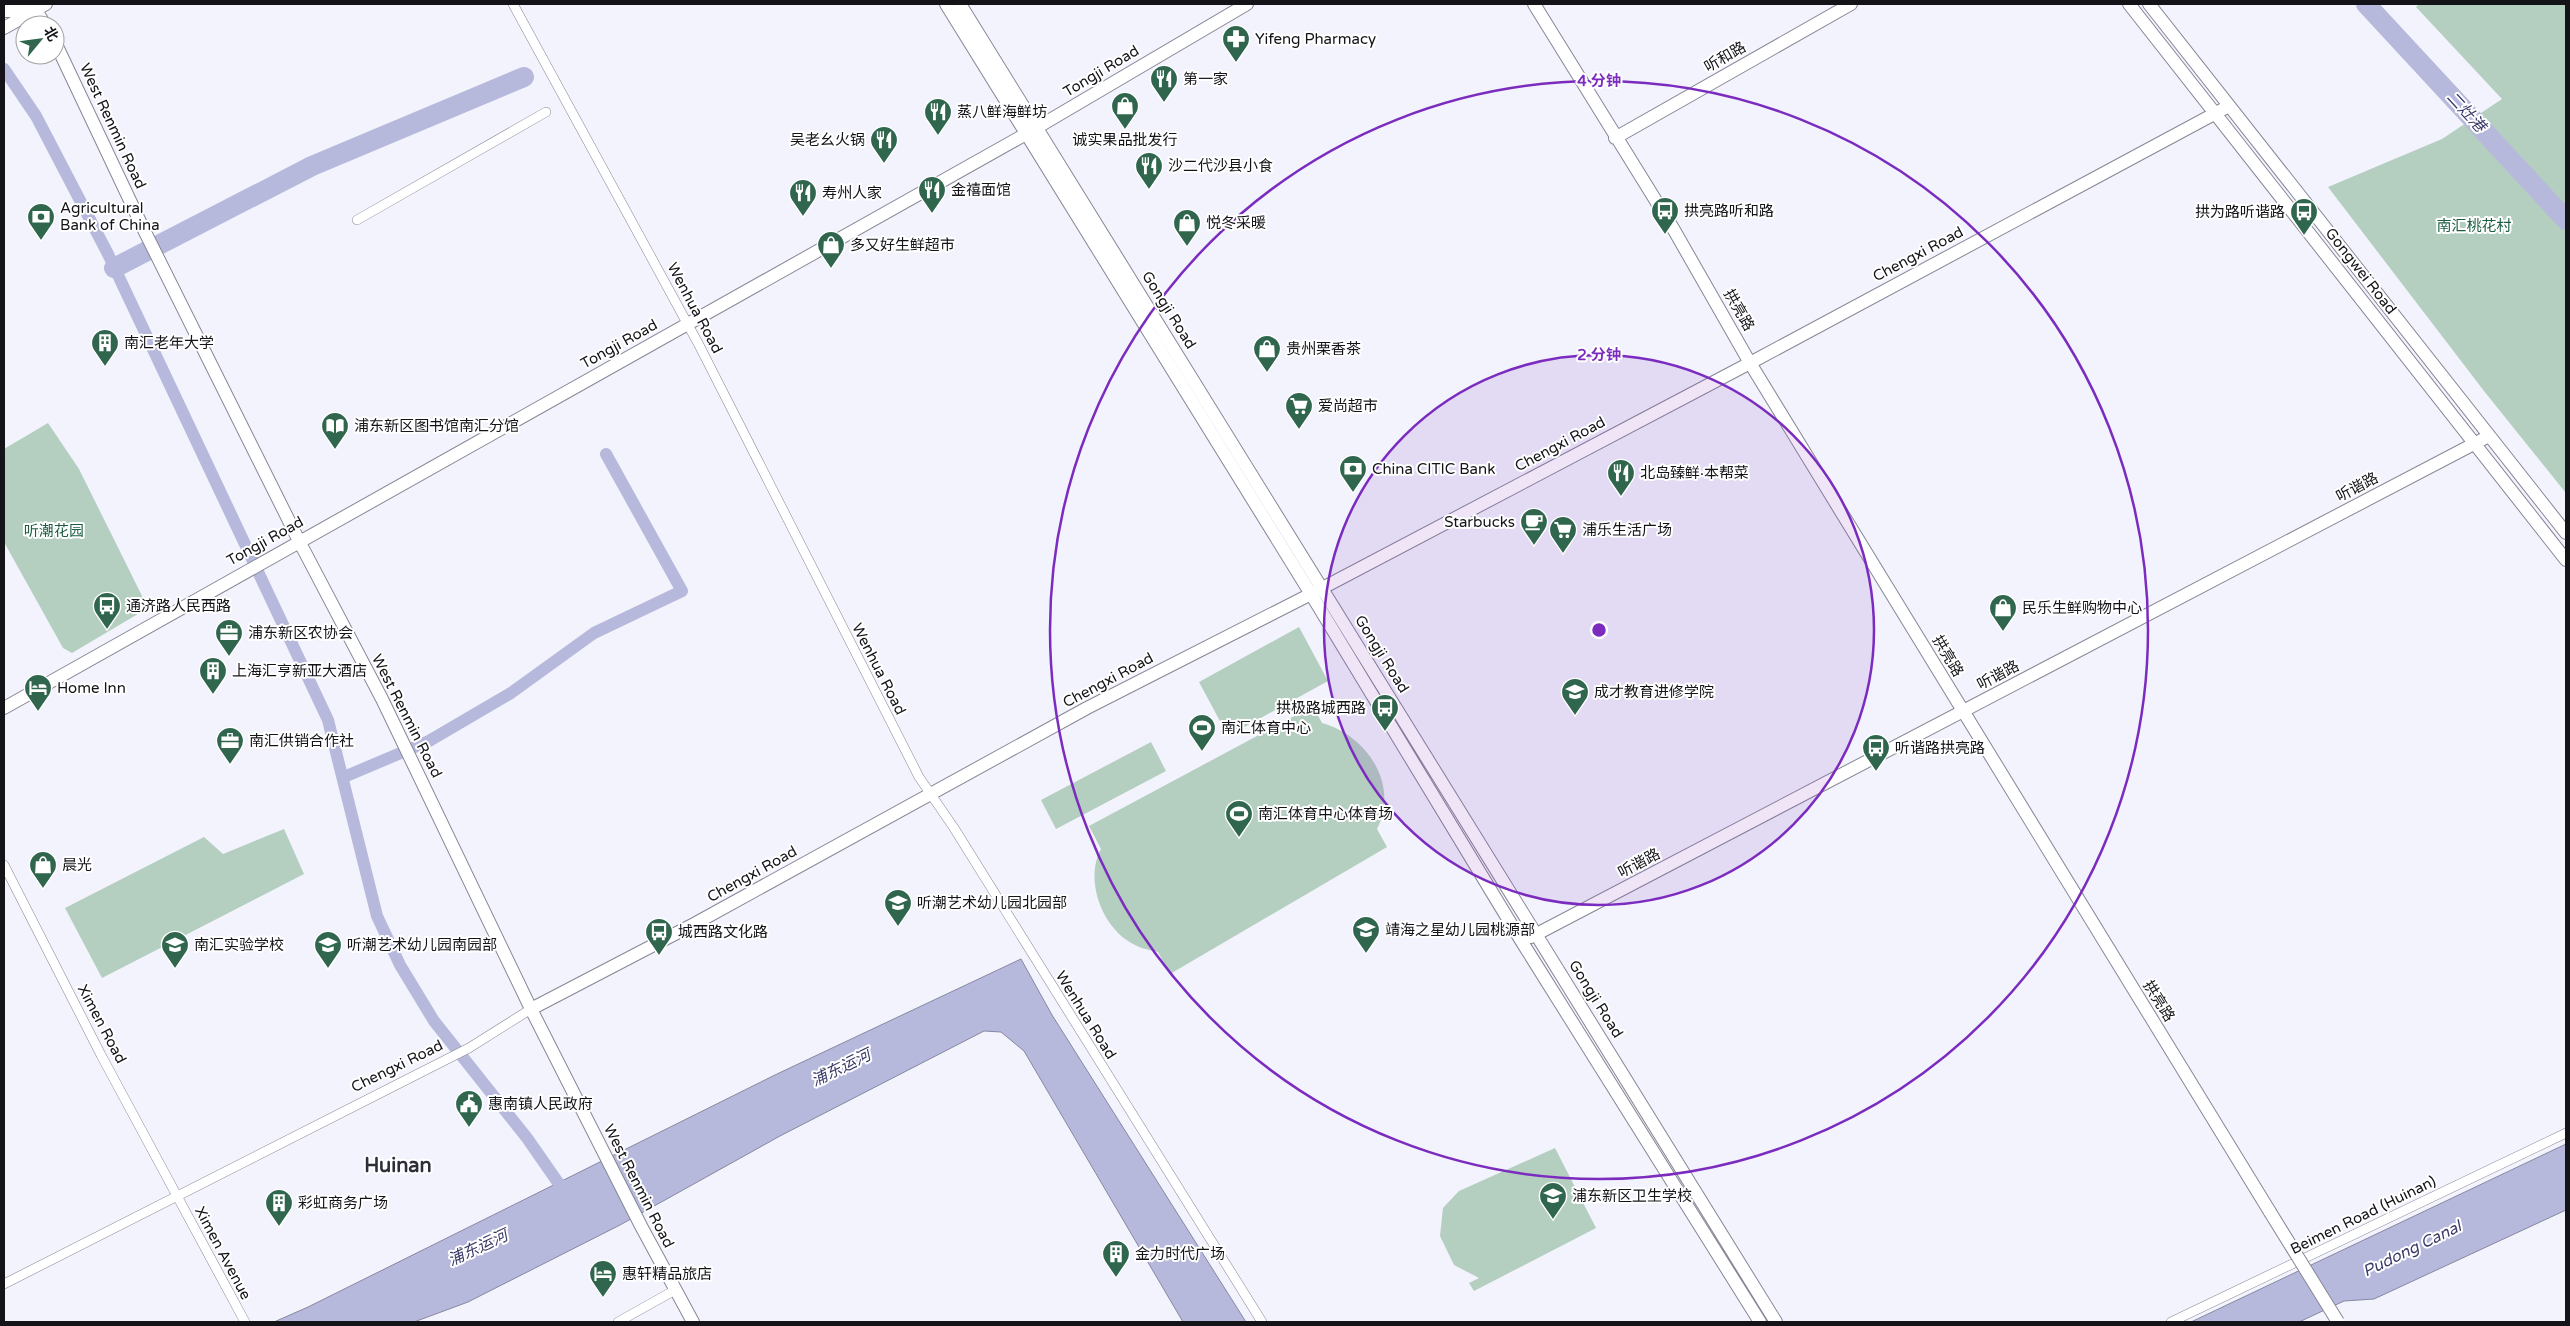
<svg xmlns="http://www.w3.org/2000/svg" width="2570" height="1326" font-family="'Varela Round','Noto Sans SC',sans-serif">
<rect width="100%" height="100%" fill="#f2f3fc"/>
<path fill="#b4cec0" d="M 2419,4 L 2566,4 L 2566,493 L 2484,391 L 2328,187 L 2442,139 L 2502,99 L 2416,7 Z
M 48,423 L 79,469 L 148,608 L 72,653 L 63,648 L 4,542 L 4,449 Z
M 1299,627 L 1328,681 L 1228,736 L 1199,682 Z
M 1313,706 L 1322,723 C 1366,735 1400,784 1377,829 L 1387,847 L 1170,974 L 1158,952 C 1151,950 1142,949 1135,945 C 1102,929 1084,880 1101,849 L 1089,826 Z
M 1151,742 L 1166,771 L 1056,829 L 1041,800 Z
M 284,829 L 304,874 L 102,978 L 65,908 L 204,837 L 223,854 Z
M 1555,1148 L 1596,1228 L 1474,1291 L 1469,1283 L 1479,1278 L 1454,1265 L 1440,1236 L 1443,1208 L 1459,1191 Z"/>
<path fill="#b7b9dc" stroke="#8687a1" d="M 1021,959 L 1052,1015 L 1246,1322 L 1183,1322 L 1024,1051 L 1001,1032 L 984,1031 L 780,1136 L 620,1225 L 468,1302 L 414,1322 L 274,1322 L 308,1307 L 777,1074 Z
M 2566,1144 L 2566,1210 L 2374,1299 L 2344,1301 L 2299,1322 L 2191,1322 Z"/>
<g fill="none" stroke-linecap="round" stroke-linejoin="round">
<path stroke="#b7b9dc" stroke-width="12" d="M 4,69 L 36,116 L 108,254 L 328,720 L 377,916 L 400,965 L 434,1021 L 527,1138 L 566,1194
M 344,777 L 429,741 L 511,693 L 594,633 L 682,591 L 606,454"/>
<path stroke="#b7b9dc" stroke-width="20" d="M 2366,4 L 2566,220
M 114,268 L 312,166 L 524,77"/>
<defs>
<path id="street" d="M 513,4 L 699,345 L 919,777 L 954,828 L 1262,1322
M 357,220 L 546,112
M 4,865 L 101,1055 L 245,1322
M 4,1284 L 469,1048 L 531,1009
M 618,1322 L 675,1290
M 2171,1322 L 2566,1133"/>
<path id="secondary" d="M 35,4 L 36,10 L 45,25
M 946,4 L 1311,594 L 1522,942 L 1760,1322
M 960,4 L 1776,1322
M 1534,4 L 1674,230 L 1750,363 L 2270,1212
M 2129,4 L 2566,560
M 2149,4 L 2566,533
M 6,11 L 33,10
M 4,28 L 46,4
M 55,42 L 143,228 L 299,541 L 382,699 L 531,1009 L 641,1226 L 693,1322
M 1615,138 L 1851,4
M 4,708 L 1026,134 L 1247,4
M 1531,937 L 2489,436
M 531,1009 L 696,923 L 1087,708 L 1311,594 L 1750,363 L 2229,106"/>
</defs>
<use href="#street" stroke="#868795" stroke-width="10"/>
<use href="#secondary" stroke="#868795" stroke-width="14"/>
<use href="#street" stroke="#fff" stroke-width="9"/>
<use href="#secondary" stroke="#fff" stroke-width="12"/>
<defs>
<path id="secondary-bridge" d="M 2270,1212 L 2338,1322"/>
</defs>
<use href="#secondary-bridge" stroke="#868795" stroke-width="14" stroke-linecap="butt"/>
<use href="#secondary-bridge" stroke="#fff" stroke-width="12"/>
</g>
<circle cx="1599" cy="630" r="275" fill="#7b2cbf" fill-opacity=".12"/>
<g fill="none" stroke="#7b2cbf" stroke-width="2.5">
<circle cx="1599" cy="630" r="275"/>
<circle cx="1599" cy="630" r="549"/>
</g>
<defs>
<symbol id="pharmacy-pin" viewBox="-11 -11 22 30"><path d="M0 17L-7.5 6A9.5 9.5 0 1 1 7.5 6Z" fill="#2f664d" stroke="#fff"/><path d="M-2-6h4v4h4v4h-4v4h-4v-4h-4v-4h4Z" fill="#fff"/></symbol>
<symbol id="restaurant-pin" viewBox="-11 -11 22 30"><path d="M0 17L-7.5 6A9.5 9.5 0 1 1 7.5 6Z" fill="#2f664d" stroke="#fff"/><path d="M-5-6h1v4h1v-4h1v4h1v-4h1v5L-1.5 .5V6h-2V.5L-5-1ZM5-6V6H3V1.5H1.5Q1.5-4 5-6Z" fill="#fff"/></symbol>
<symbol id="shop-pin" viewBox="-11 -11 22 30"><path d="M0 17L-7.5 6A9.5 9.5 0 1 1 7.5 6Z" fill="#2f664d" stroke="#fff"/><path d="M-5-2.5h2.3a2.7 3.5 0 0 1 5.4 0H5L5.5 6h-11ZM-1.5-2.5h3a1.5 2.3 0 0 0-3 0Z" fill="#fff"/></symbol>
<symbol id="bus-pin" viewBox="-11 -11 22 30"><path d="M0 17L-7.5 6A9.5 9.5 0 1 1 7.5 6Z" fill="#2f664d" stroke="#fff"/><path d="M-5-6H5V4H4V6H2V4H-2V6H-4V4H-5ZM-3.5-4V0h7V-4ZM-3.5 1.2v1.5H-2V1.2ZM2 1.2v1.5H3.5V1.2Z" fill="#fff"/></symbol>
<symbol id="bank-pin" viewBox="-11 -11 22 30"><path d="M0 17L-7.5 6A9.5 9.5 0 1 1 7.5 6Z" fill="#2f664d" stroke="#fff"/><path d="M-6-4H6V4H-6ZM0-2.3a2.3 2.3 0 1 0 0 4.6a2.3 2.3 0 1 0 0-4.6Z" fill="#fff"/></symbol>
<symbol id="building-pin" viewBox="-11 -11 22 30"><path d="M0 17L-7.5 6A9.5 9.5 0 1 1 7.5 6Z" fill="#2f664d" stroke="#fff"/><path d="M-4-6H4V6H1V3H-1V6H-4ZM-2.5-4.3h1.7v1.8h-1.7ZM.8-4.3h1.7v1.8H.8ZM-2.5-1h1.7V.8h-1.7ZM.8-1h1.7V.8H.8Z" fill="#fff"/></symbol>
<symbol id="supermarket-pin" viewBox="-11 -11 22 30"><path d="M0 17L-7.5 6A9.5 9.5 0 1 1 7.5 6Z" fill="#2f664d" stroke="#fff"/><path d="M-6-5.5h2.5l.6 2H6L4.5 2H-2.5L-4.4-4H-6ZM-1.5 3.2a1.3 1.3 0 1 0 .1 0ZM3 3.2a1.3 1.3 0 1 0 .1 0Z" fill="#fff"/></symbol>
<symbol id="library-pin" viewBox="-11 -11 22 30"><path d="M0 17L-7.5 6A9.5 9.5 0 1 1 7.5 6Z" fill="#2f664d" stroke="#fff"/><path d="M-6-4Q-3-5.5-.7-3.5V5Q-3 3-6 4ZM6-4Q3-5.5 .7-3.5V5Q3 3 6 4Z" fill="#fff"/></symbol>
<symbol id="cafe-pin" viewBox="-11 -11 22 30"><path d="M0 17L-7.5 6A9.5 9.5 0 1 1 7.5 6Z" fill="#2f664d" stroke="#fff"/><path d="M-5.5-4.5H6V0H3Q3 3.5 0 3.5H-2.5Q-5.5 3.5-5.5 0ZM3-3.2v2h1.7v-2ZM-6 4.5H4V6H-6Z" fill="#fff"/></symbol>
<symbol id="office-pin" viewBox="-11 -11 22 30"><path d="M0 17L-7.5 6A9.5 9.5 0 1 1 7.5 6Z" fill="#2f664d" stroke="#fff"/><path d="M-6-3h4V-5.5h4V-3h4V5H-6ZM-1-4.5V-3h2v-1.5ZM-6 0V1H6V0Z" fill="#fff"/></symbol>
<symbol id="hotel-pin" viewBox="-11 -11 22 30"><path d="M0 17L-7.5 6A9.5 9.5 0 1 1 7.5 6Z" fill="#2f664d" stroke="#fff"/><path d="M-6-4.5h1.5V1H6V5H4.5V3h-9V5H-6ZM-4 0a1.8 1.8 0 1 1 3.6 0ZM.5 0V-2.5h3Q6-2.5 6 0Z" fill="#fff"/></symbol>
<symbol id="school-pin" viewBox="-11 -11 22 30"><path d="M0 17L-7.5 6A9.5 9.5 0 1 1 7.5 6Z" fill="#2f664d" stroke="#fff"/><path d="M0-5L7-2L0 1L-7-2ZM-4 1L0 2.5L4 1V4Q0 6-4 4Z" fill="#fff"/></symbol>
<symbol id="stadium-pin" viewBox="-11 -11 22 30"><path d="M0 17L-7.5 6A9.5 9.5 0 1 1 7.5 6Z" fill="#2f664d" stroke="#fff"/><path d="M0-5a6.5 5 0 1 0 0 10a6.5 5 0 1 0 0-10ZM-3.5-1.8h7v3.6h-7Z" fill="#fff"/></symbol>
<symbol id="civic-pin" viewBox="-11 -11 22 30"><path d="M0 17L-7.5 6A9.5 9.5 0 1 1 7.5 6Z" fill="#2f664d" stroke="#fff"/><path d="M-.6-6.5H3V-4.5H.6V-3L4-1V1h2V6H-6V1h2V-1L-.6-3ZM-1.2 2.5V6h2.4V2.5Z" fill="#fff"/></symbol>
<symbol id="university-pin" viewBox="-11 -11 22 30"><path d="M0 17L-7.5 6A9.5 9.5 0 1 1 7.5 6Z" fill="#2f664d" stroke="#fff"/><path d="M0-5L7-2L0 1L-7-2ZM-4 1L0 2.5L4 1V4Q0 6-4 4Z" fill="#fff"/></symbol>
</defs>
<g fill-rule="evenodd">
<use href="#pharmacy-pin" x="1220" y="23" width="32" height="43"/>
<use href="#restaurant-pin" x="1148" y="63" width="32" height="43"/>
<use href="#shop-pin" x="1109" y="90" width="32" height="43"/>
<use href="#restaurant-pin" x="922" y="96" width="32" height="43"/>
<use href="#restaurant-pin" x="868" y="124" width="32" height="43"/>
<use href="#restaurant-pin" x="1133" y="150" width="32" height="43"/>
<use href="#restaurant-pin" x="916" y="174" width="32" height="43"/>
<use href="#restaurant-pin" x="787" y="177" width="32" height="43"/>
<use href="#bus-pin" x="1649" y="195" width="32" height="43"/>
<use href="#bus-pin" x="2288" y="196" width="32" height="43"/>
<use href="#bank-pin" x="25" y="201" width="32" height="43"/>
<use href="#shop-pin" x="1171" y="207" width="32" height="43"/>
<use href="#shop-pin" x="815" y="229" width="32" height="43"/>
<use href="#building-pin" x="89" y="327" width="32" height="43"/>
<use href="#shop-pin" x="1251" y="333" width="32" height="43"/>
<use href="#supermarket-pin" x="1283" y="390" width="32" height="43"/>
<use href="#library-pin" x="319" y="410" width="32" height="43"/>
<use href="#bank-pin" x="1337" y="453" width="32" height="43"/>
<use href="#restaurant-pin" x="1605" y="457" width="32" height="43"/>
<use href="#cafe-pin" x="1518" y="506" width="32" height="43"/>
<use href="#supermarket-pin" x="1547" y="514" width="32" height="43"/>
<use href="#bus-pin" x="91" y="590" width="32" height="43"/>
<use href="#shop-pin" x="1987" y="592" width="32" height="43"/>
<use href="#office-pin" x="213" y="617" width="32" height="43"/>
<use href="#building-pin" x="197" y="655" width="32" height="43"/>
<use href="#hotel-pin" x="22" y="672" width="32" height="43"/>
<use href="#school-pin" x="1559" y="676" width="32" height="43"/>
<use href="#bus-pin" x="1369" y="692" width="32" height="43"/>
<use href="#stadium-pin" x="1186" y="712" width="32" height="43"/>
<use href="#office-pin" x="214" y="725" width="32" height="43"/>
<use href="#bus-pin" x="1860" y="732" width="32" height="43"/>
<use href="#stadium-pin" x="1223" y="798" width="32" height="43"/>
<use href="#shop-pin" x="27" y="849" width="32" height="43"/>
<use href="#school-pin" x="882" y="887" width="32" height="43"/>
<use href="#school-pin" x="1350" y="914" width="32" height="43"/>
<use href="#bus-pin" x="643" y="916" width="32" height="43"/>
<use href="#school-pin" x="159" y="929" width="32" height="43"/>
<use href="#school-pin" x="312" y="929" width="32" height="43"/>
<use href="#civic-pin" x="453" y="1088" width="32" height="43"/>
<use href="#university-pin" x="1537" y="1180" width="32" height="43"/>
<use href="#building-pin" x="263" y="1187" width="32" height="43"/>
<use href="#building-pin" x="1100" y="1238" width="32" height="43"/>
<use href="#hotel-pin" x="587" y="1258" width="32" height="43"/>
</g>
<g text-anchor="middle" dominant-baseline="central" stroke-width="4" stroke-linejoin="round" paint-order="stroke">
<g font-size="15" fill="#131318" stroke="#fff" text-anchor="start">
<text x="1255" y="39">Yifeng Pharmacy</text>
<text x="1183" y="79">第一家</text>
<text x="957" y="112">蒸八鲜海鲜坊</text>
<text x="865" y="140" text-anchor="end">吴老幺火锅</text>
<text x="1125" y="140" text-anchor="middle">诚实果品批发行</text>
<text x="1168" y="166">沙二代沙县小食</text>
<text x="951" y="190">金禧面馆</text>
<text x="822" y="193">寿州人家</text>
<text x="60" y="208">Agricultural<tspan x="60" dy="17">Bank of China</tspan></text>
<text x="1684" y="211">拱亮路听和路</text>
<text x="2285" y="212" text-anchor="end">拱为路听谐路</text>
<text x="1206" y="223">悦冬采暖</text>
<text x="850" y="245">多又好生鲜超市</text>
<text x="124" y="343">南汇老年大学</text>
<text x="1286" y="349">贵州栗香茶</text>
<text x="1318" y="406">爱尚超市</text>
<text x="354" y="426">浦东新区图书馆南汇分馆</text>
<text x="1372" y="469">China CITIC Bank</text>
<text x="1640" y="473">北岛臻鲜·本帮菜</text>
<text x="1515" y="522" text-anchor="end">Starbucks</text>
<text x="1582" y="530">浦乐生活广场</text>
<text x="126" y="606">通济路人民西路</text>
<text x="2022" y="608">民乐生鲜购物中心</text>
<text x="248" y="633">浦东新区农协会</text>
<text x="232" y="671">上海汇亨新亚大酒店</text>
<text x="57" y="688">Home Inn</text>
<text x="1594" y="692">成才教育进修学院</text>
<text x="1366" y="708" text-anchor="end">拱极路城西路</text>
<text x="1221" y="728">南汇体育中心</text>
<text x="249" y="741">南汇供销合作社</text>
<text x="1895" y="748">听谐路拱亮路</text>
<text x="1258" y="814">南汇体育中心体育场</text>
<text x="62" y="865">晨光</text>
<text x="917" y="903">听潮艺术幼儿园北园部</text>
<text x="1385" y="930">靖海之星幼儿园桃源部</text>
<text x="678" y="932">城西路文化路</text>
<text x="194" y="945">南汇实验学校</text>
<text x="347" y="945">听潮艺术幼儿园南园部</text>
<text x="488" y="1104">惠南镇人民政府</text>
<text x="1572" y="1196">浦东新区卫生学校</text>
<text x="298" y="1203">彩虹商务广场</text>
<text x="1135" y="1254">金力时代广场</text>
<text x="622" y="1274">惠轩精品旅店</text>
</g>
<g font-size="15" fill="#131318" stroke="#fff">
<text transform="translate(1725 57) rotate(-30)">听和路</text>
<text transform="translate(1101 71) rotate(-31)">Tongji Road</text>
<text transform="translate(113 126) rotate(65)">West Renmin Road</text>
<text transform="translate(1918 254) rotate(-28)">Chengxi Road</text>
<text transform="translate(2361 271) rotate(52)">Gongwei Road</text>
<text transform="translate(695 308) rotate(62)">Wenhua Road</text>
<text transform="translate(1169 310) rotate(58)">Gongji Road</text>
<text transform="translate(1739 310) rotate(60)">拱亮路</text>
<text transform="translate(619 344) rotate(-29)">Tongji Road</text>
<text transform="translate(1560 444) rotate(-28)">Chengxi Road</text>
<text transform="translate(2357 487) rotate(-28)">听谐路</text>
<text transform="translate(265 541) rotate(-29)">Tongji Road</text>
<text transform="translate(1382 654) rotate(58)">Gongji Road</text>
<text transform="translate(1948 656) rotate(59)">拱亮路</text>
<text transform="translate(879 669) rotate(63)">Wenhua Road</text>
<text transform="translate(1998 675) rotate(-28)">听谐路</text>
<text transform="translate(1108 680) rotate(-28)">Chengxi Road</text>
<text transform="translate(407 716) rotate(63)">West Renmin Road</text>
<text transform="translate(1639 863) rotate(-28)">听谐路</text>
<text transform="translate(752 874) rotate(-29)">Chengxi Road</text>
<text transform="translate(1596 999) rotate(58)">Gongji Road</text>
<text transform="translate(2159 1001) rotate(58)">拱亮路</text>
<text transform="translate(1086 1015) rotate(58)">Wenhua Road</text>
<text transform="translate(102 1024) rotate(62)">Ximen Road</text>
<text transform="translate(397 1066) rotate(-26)">Chengxi Road</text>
<text transform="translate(639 1186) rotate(63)">West Renmin Road</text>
<text transform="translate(2363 1215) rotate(-26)">Beimen Road (Huinan)</text>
<text transform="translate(223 1253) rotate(62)">Ximen Avenue</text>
</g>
<g font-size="15" fill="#1d5e43" stroke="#fff">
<text x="2474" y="226">南汇桃花村</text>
<text x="54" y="531">听潮花园</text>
</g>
<g font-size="16" font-style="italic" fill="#3a3a69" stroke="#fff">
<text transform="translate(2466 112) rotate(47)">二灶港</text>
<text transform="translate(841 1068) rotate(-26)">浦东运河</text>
<text transform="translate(478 1248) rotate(-25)">浦东运河</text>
<text transform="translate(2412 1249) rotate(-26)">Pudong Canal</text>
</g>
<g font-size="20" font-weight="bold" fill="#2d2e3a" stroke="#fff">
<text x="398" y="1166">Huinan</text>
</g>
</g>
<circle cx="1599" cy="630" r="8" fill="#7b2cbf" stroke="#fff" stroke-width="2.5"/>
<g font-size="15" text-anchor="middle" font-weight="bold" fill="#7b2cbf" stroke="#fff" stroke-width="4" stroke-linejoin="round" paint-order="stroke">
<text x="1599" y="86">4 分钟</text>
<text x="1599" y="360">2 分钟</text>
</g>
<rect width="2570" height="1326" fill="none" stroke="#131318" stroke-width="10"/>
<g transform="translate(40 40) rotate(61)"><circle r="24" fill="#ffffff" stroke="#a1a1a3"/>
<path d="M0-4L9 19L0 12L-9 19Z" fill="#2f664d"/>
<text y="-8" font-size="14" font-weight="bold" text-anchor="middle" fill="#131318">北</text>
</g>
</svg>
